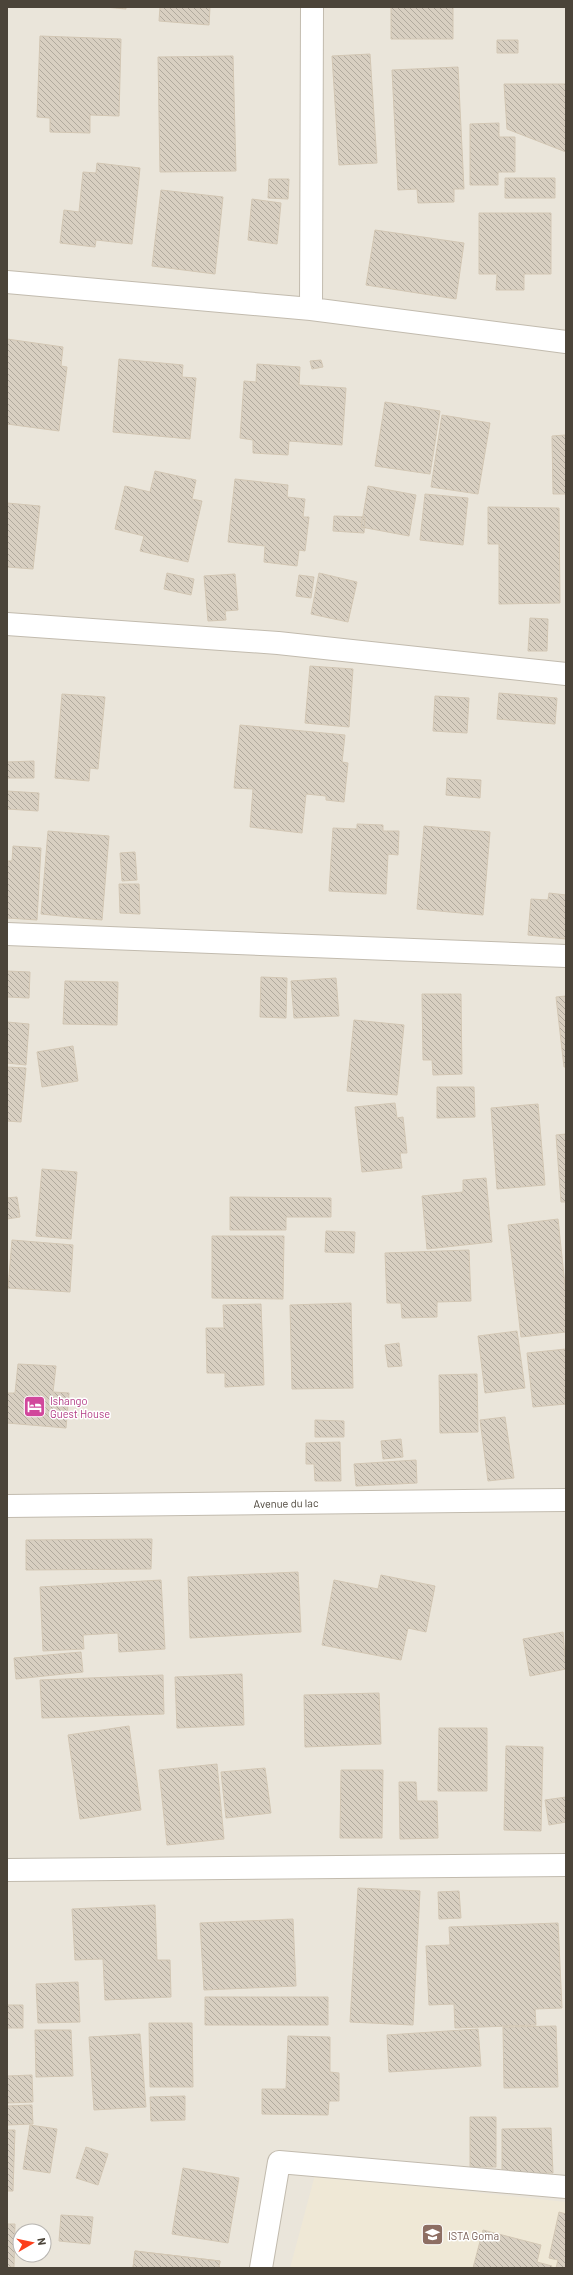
<svg xmlns="http://www.w3.org/2000/svg" width="573" height="2275" font-family="Barlow,sans-serif">
<defs>
<pattern id="building-back-hatch" width="6" height="6" patternUnits="userSpaceOnUse"><rect width="6" height="6" fill="#d8cfc1"/><path d="M-1 5l2 2M0 0l6 6M5-1l2 2" fill="none" stroke="#b1aa9e"/></pattern>
</defs>
<rect width="100%" height="100%" fill="#f6f3ec"/>
<path fill="#eae5da" fill-rule="evenodd" d="M 7,7 L 566,7 L 566,2268 L 7,2268 ZM 20,2231 L 44,2231 L 44,2255 L 20,2255 Z"/>
<path fill="#efe8d6" d="M 315,2175 L 566,2202 L 566,2268 L 290,2268 Z"/>
<path fill="url(#building-back-hatch)" stroke="#d3c7b4" d="M 105,7 L 126,7 L 126,9 Z
M 160,7 L 210,7 L 209,25 L 159,21 Z
M 391,7 L 453,7 L 453,39 L 391,39 Z
M 40,36 L 121,39 L 119,116 L 90,115 L 90,133 L 50,132 L 50,118 L 37,117 Z
M 497,40 L 518,40 L 518,53 L 497,53 Z
M 370,54 L 377,163 L 339,165 L 332,56 Z
M 233,56 L 236,171 L 160,172 L 158,57 Z
M 458,67 L 464,189 L 454,189 L 454,202 L 418,203 L 417,189 L 398,190 L 392,70 Z
M 504,84 L 566,84 L 566,152 L 507,129 Z
M 499,123 L 499,137 L 515,137 L 515,172 L 498,172 L 498,185 L 470,185 L 470,124 Z
M 97,163 L 140,168 L 132,244 L 96,240 L 95,247 L 60,243 L 64,210 L 79,212 L 83,172 L 96,173 Z
M 505,178 L 555,178 L 555,198 L 505,198 Z
M 269,179 L 289,179 L 288,199 L 268,198 Z
M 161,190 L 223,197 L 215,274 L 152,266 Z
M 252,199 L 281,203 L 277,244 L 248,240 Z
M 479,213 L 551,213 L 551,274 L 524,274 L 524,290 L 496,290 L 497,274 L 479,274 Z
M 375,230 L 464,243 L 456,299 L 366,285 Z
M 7,339 L 63,347 L 61,366 L 67,367 L 59,431 L 7,424 Z
M 119,359 L 183,365 L 182,377 L 196,378 L 190,439 L 113,432 Z
M 321,360 L 323,367 L 312,369 L 310,361 Z
M 257,364 L 300,367 L 299,385 L 346,388 L 342,445 L 289,441 L 288,455 L 253,453 L 253,440 L 240,438 L 244,381 L 256,382 Z
M 385,402 L 440,411 L 430,474 L 375,466 Z
M 442,415 L 490,423 L 478,494 L 431,487 Z
M 566,435 L 566,494 L 553,494 L 552,436 Z
M 155,471 L 196,480 L 192,499 L 202,501 L 188,562 L 140,551 L 144,536 L 115,529 L 125,486 L 150,492 Z
M 235,479 L 288,485 L 287,497 L 305,499 L 303,517 L 309,517 L 305,551 L 299,550 L 297,566 L 264,562 L 265,546 L 228,542 Z
M 368,486 L 416,495 L 409,536 L 361,527 Z
M 425,494 L 468,498 L 463,545 L 420,540 Z
M 7,503 L 40,506 L 33,569 L 7,567 Z
M 488,507 L 559,508 L 560,603 L 499,604 L 499,544 L 488,544 Z
M 334,516 L 365,517 L 364,533 L 333,531 Z
M 167,573 L 194,579 L 191,595 L 164,589 Z
M 319,573 L 357,582 L 348,622 L 311,614 Z
M 235,574 L 238,610 L 225,611 L 226,620 L 208,621 L 204,576 Z
M 299,575 L 314,577 L 311,598 L 296,596 Z
M 530,618 L 548,619 L 547,651 L 528,651 Z
M 310,666 L 353,669 L 349,727 L 305,723 Z
M 499,693 L 557,698 L 555,724 L 497,719 Z
M 62,694 L 105,697 L 98,769 L 90,768 L 89,781 L 55,778 Z
M 435,696 L 469,698 L 467,733 L 433,731 Z
M 240,725 L 345,735 L 342,762 L 348,763 L 344,802 L 326,800 L 326,796 L 306,794 L 302,833 L 250,827 L 253,789 L 234,788 Z
M 34,761 L 34,778 L 7,778 L 7,762 Z
M 447,778 L 481,780 L 480,798 L 446,795 Z
M 7,791 L 39,793 L 38,811 L 7,809 Z
M 357,824 L 383,825 L 383,831 L 399,831 L 398,855 L 388,854 L 386,894 L 329,891 L 333,828 L 357,829 Z
M 424,826 L 490,832 L 483,915 L 417,909 Z
M 48,831 L 109,836 L 102,920 L 41,914 Z
M 13,846 L 41,848 L 37,920 L 7,918 L 7,861 L 12,861 Z
M 135,852 L 137,880 L 122,881 L 120,853 Z
M 119,884 L 139,884 L 140,914 L 120,913 Z
M 549,893 L 566,895 L 566,939 L 528,935 L 531,899 L 548,900 Z
M 7,971 L 30,972 L 29,998 L 7,997 Z
M 261,977 L 287,978 L 286,1018 L 260,1017 Z
M 336,978 L 339,1016 L 294,1018 L 291,981 Z
M 65,981 L 118,982 L 117,1025 L 63,1024 Z
M 422,994 L 461,994 L 462,1074 L 433,1075 L 432,1060 L 423,1060 Z
M 566,996 L 566,1067 L 564,1067 L 556,997 Z
M 354,1020 L 404,1025 L 397,1095 L 347,1091 Z
M 7,1022 L 29,1024 L 26,1065 L 7,1063 Z
M 73,1046 L 78,1081 L 42,1087 L 37,1052 Z
M 7,1067 L 26,1068 L 21,1122 L 7,1121 Z
M 437,1087 L 474,1087 L 475,1117 L 437,1118 Z
M 395,1103 L 397,1118 L 403,1117 L 407,1153 L 400,1153 L 402,1168 L 362,1172 L 355,1107 Z
M 538,1104 L 545,1185 L 497,1189 L 491,1108 Z
M 566,1134 L 566,1202 L 561,1202 L 556,1135 Z
M 42,1169 L 77,1172 L 71,1239 L 36,1236 Z
M 486,1178 L 492,1242 L 427,1249 L 422,1196 L 463,1192 L 463,1180 Z
M 17,1197 L 20,1217 L 7,1219 L 7,1198 Z
M 230,1197 L 331,1198 L 331,1217 L 286,1217 L 286,1230 L 230,1230 Z
M 558,1219 L 566,1295 L 566,1332 L 521,1337 L 508,1225 Z
M 326,1231 L 355,1232 L 354,1253 L 325,1252 Z
M 212,1236 L 284,1236 L 283,1299 L 212,1298 Z
M 12,1240 L 73,1245 L 70,1292 L 8,1288 Z
M 469,1250 L 471,1301 L 437,1302 L 437,1317 L 402,1318 L 401,1303 L 387,1303 L 385,1253 Z
M 351,1303 L 353,1388 L 292,1389 L 290,1305 Z
M 261,1304 L 264,1385 L 225,1387 L 225,1373 L 207,1373 L 206,1328 L 224,1328 L 223,1305 Z
M 517,1331 L 525,1388 L 485,1393 L 478,1336 Z
M 399,1343 L 402,1366 L 388,1367 L 385,1345 Z
M 566,1349 L 566,1404 L 533,1407 L 527,1353 Z
M 18,1364 L 56,1366 L 53,1392 L 69,1393 L 66,1428 L 7,1423 L 7,1393 L 15,1393 Z
M 477,1374 L 478,1432 L 440,1433 L 439,1375 Z
M 505,1417 L 514,1478 L 488,1481 L 480,1420 Z
M 315,1420 L 344,1421 L 344,1437 L 315,1437 Z
M 401,1439 L 403,1457 L 383,1459 L 381,1441 Z
M 340,1442 L 341,1481 L 315,1481 L 314,1464 L 306,1464 L 306,1443 Z
M 416,1460 L 417,1483 L 356,1486 L 354,1464 Z
M 152,1539 L 151,1569 L 26,1570 L 26,1540 Z
M 298,1572 L 301,1632 L 190,1638 L 188,1577 Z
M 381,1575 L 435,1586 L 426,1632 L 408,1628 L 401,1660 L 322,1645 L 334,1580 L 378,1589 Z
M 161,1580 L 165,1649 L 119,1652 L 118,1633 L 83,1635 L 84,1649 L 43,1651 L 40,1587 Z
M 563,1632 L 566,1669 L 530,1676 L 523,1639 Z
M 81,1652 L 83,1672 L 16,1679 L 14,1658 Z
M 242,1674 L 244,1725 L 177,1728 L 175,1677 Z
M 163,1675 L 164,1714 L 42,1718 L 40,1680 Z
M 379,1693 L 381,1744 L 305,1747 L 304,1695 Z
M 129,1726 L 141,1810 L 80,1819 L 68,1735 Z
M 439,1728 L 487,1728 L 487,1791 L 438,1791 Z
M 506,1746 L 543,1747 L 541,1831 L 504,1830 Z
M 217,1764 L 224,1839 L 167,1845 L 159,1770 Z
M 265,1768 L 271,1813 L 226,1818 L 221,1772 Z
M 341,1770 L 383,1770 L 382,1838 L 340,1838 Z
M 399,1782 L 416,1782 L 417,1801 L 437,1801 L 438,1838 L 400,1839 Z
M 566,1797 L 566,1822 L 549,1825 L 545,1800 Z
M 358,1888 L 420,1891 L 413,2025 L 350,2022 Z
M 459,1891 L 461,1918 L 439,1919 L 438,1892 Z
M 155,1905 L 157,1960 L 170,1960 L 171,1997 L 105,2000 L 103,1959 L 75,1960 L 72,1909 Z
M 293,1919 L 296,1986 L 204,1990 L 200,1923 Z
M 558,1923 L 562,2008 L 535,2009 L 536,2025 L 455,2028 L 454,2004 L 429,2005 L 426,1946 L 450,1945 L 449,1927 Z
M 78,1982 L 80,2022 L 38,2023 L 36,1984 Z
M 205,1997 L 328,1997 L 328,2025 L 205,2025 Z
M 7,2005 L 23,2005 L 23,2028 L 7,2028 Z
M 149,2023 L 192,2023 L 193,2087 L 150,2087 Z
M 556,2026 L 558,2087 L 504,2088 L 503,2027 Z
M 478,2029 L 481,2066 L 389,2072 L 387,2035 Z
M 35,2030 L 71,2030 L 73,2076 L 36,2077 Z
M 140,2034 L 146,2107 L 94,2110 L 89,2037 Z
M 288,2036 L 330,2037 L 330,2072 L 339,2073 L 339,2101 L 329,2101 L 328,2115 L 262,2114 L 262,2089 L 286,2089 Z
M 32,2075 L 33,2102 L 7,2103 L 7,2076 Z
M 185,2096 L 185,2120 L 151,2121 L 150,2097 Z
M 32,2105 L 33,2124 L 7,2125 L 7,2106 Z
M 470,2117 L 496,2117 L 496,2167 L 470,2167 Z
M 30,2125 L 57,2129 L 50,2173 L 23,2169 Z
M 551,2128 L 553,2173 L 502,2173 L 502,2129 Z
M 7,2130 L 15,2130 L 13,2191 L 7,2191 Z
M 86,2147 L 108,2154 L 98,2185 L 76,2178 Z
M 183,2168 L 239,2178 L 228,2243 L 172,2234 Z
M 559,2212 L 566,2214 L 566,2268 L 556,2268 L 558,2260 L 549,2258 Z
M 61,2215 L 93,2217 L 90,2244 L 59,2241 Z
M 7,2224 L 15,2224 L 14,2267 L 7,2267 Z
M 483,2230 L 541,2245 L 537,2262 L 552,2266 L 551,2268 L 473,2268 Z
M 135,2251 L 220,2261 L 219,2268 L 133,2268 Z
M 135,2251 L 220,2261 L 219,2268 L 133,2268 Z"/>
<g fill="none" stroke-linecap="round" stroke-linejoin="round">
<defs>
<path id="street" d="M 7,282 L 311,309 L 566,342
M 311,309 L 312,7
M 7,624 L 278,643 L 566,674
M 7,934 L 566,956
M 7,1506 L 566,1500
M 7,1870 L 566,1865
M 261,2268 L 279,2162 L 566,2187"/>
</defs>
<use href="#street" stroke="#c2bbae" stroke-width="24"/>
<use href="#street" stroke="#fff" stroke-width="22"/>
</g>
<defs>
<symbol id="hotel-square" viewBox="-11 -11 22 22"><rect x="-9" y="-9" width="18" height="18" rx="4" fill="#d1479c" stroke="#fff"/><path d="M-6-4.5h1.5V1H6V5H4.5V3h-9V5H-6ZM-4 0a1.8 1.8 0 1 1 3.6 0ZM.5 0V-2.5h3Q6-2.5 6 0Z" fill="#fff"/></symbol>
<symbol id="school-square" viewBox="-11 -11 22 22"><rect x="-9" y="-9" width="18" height="18" rx="4" fill="#8d6e63" stroke="#fff"/><path d="M0-5L7-2L0 1L-7-2ZM-4 1L0 2.5L4 1V4Q0 6-4 4Z" fill="#fff"/></symbol>
</defs>
<g fill-rule="evenodd">
<use href="#hotel-square" x="22" y="1394" width="25" height="25"/>
<use href="#school-square" x="420" y="2222" width="25" height="25"/>
</g>
<g text-anchor="middle" dominant-baseline="central" stroke-width="3" stroke-linejoin="round" paint-order="stroke">
<g font-size="11" fill="#b23c85" stroke="#fff" text-anchor="start">
<text x="50" y="1400">Ishango<tspan x="50" dy="13">Guest House</tspan></text>
</g>
<g font-size="11" fill="#4b4439" stroke="#fff">
<text transform="translate(286 1503) rotate(-1)">Avenue du lac</text>
</g>
<g font-size="11" fill="#785e54" stroke="#fff" text-anchor="start">
<text x="448" y="2235">ISTA Goma</text>
</g>
</g>
<rect width="573" height="2275" fill="none" stroke="#4b4439" stroke-width="16"/>
<g transform="translate(32 2243) rotate(81)"><circle r="19" fill="#ffffff" stroke="#b7b4b0"/>
<path d="M0-3L7 15L0 10L-7 15Z" fill="#fc3f1d"/>
<text y="-6" font-size="11" font-weight="bold" text-anchor="middle" fill="#4b4439">N</text>
</g>
</svg>
